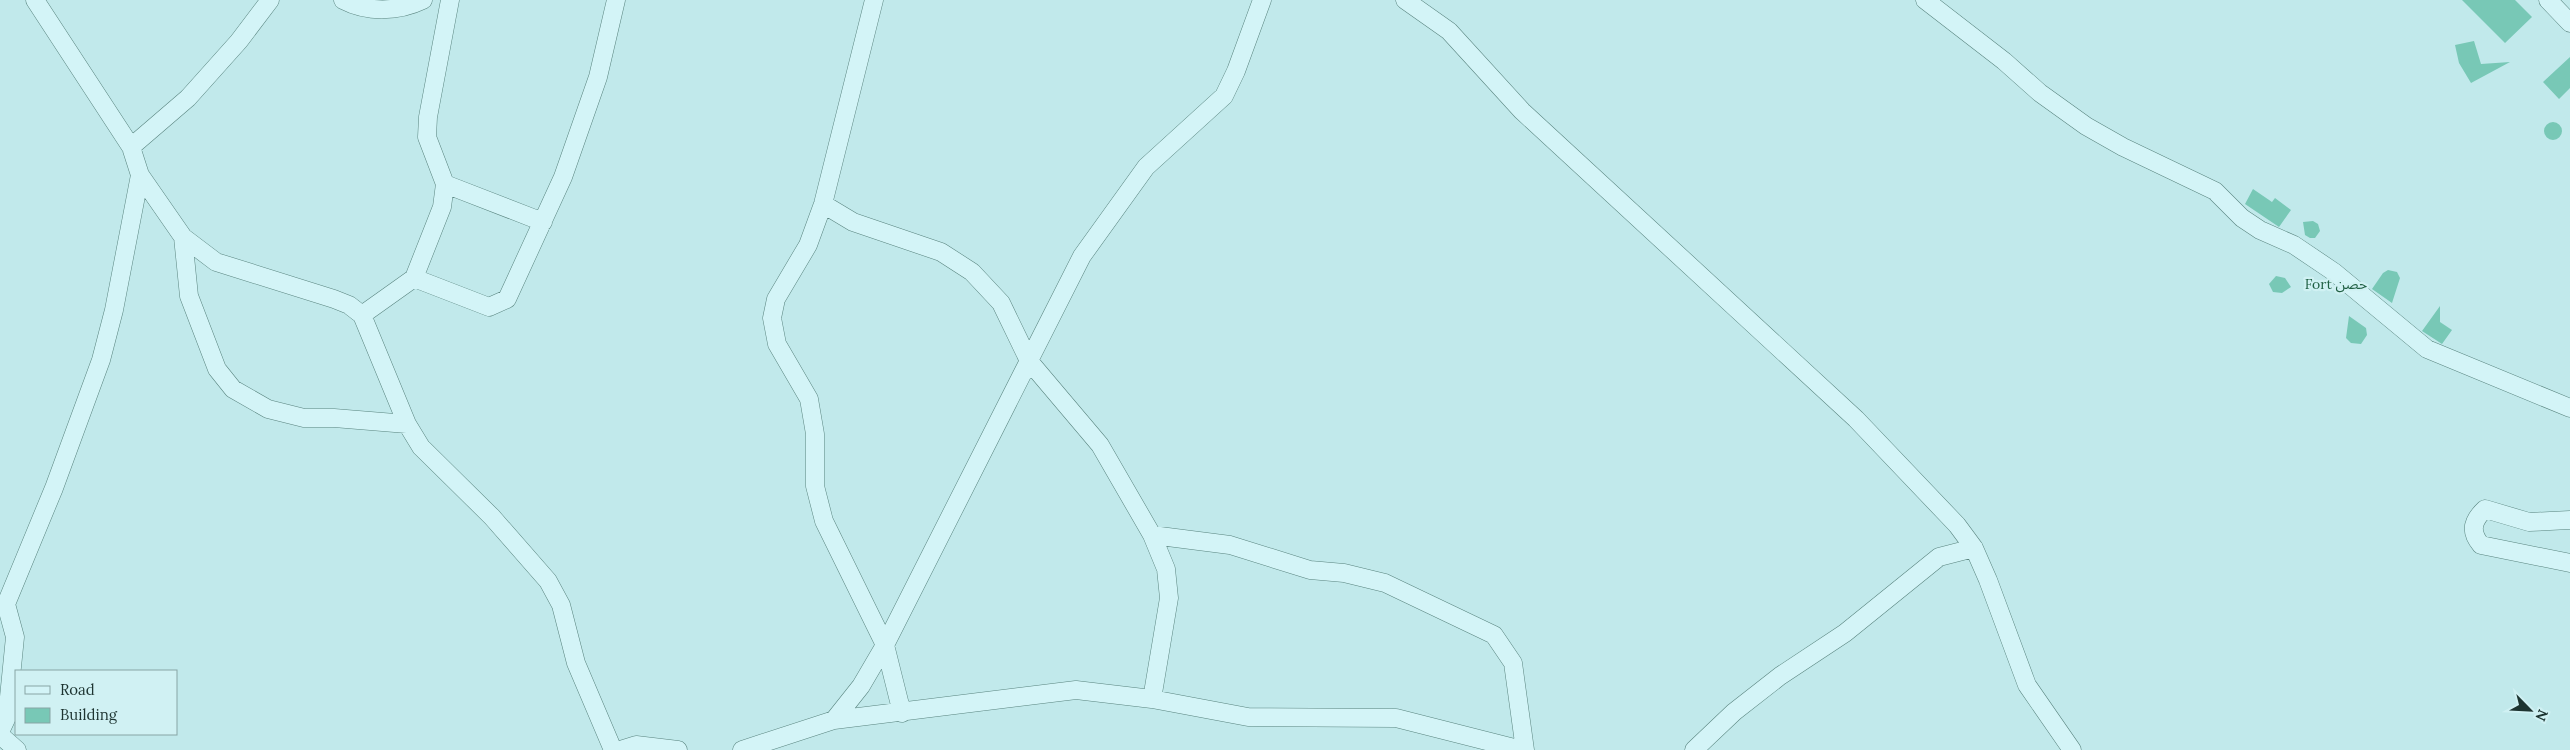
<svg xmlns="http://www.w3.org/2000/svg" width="2570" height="750" font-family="Lora,'Noto Sans Arabic',serif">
<rect width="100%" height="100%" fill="#c1e9eb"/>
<path fill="#78c8b6" d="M 2462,0 L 2515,0 L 2532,17 L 2505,43 Z
M 2474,41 L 2481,64 L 2510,62 L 2471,83 L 2459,63 L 2455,45 Z
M 2570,57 L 2570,88 L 2559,99 L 2543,82 Z
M2544 131a9 9 0 1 1 18 0a9 9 0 1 1-18 0Z
M 2253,189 L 2272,202 L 2275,198 L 2291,210 L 2279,227 L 2245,204 Z
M 2313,221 L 2318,224 L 2320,231 L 2315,238 L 2310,238 L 2305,235 L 2303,222 Z
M 2388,270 L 2397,272 L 2400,278 L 2392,303 L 2372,289 L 2383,273 Z
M 2276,276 L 2285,278 L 2291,287 L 2282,293 L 2273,292 L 2269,284 Z
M 2440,306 L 2440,322 L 2452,330 L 2442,344 L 2422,331 Z
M 2349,316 L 2366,328 L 2367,335 L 2361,344 L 2351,343 L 2346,338 Z"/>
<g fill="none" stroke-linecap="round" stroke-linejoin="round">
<defs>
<path id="minor" d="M 35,0 L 131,147 L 140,175 L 183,237 L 216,262 L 334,299 L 349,305 L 362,315 L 407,424 L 421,447 L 492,517 L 548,581 L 561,605 L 576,663 L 613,750
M 343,0 C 368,13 398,12 423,0
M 874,0 L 823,204 L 808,245 L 776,299 L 772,318 L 777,344 L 809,399 L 815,434 L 815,486 L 824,521 L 885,645 L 902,713
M 1405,0 L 1449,31 L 1522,111 L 1856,419 L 1957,525 L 1974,548 L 1988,580 L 2027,685 L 2072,750
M 1925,0 L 2004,61 L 2040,93 L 2086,126 L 2123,147 L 2215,191 L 2242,218 L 2260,230 L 2294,245 L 2334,272 L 2427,349 L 2570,408
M 2548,0 L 2570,23
M 131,147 L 188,98 L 239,41 L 270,0
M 445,184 L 543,222
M 823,204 L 853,222 L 941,252 L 972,272 L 1001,303 L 1029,361 L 1100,445 L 1152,535 L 1166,569 L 1169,598 L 1152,699
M 183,237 L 189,296 L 217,369 L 233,389 L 268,409 L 304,418 L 334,418 L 407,424
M 414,278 L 489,307 L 507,299 L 563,177 L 598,77 L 616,0
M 362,315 L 414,278 L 442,207 L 445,184 L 427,137 L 428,117 L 450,0
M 2570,520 L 2529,522 L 2485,509 C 2472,521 2470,532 2481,545 L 2570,563
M 1152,535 L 1230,545 L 1310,570 L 1344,573 L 1385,583 L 1494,635 L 1513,663 L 1525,750
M 834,720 L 861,686 L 885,645 L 1082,256 L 1146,167 L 1224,96 L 1236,71 L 1262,0
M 0,732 L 7,717 L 15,637 L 6,604 L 54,488 L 101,360 L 114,310 L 140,175
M 0,735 L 17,750
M 620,750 L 636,745 L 678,750
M 742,750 L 834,720 L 1076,690 L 1152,699 L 1248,717 L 1396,718 L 1522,750
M 1694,750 L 1734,712 L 1780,676 L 1845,633 L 1939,557 L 1974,548"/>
</defs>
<use href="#minor" stroke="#59847f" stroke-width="19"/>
<use href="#minor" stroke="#d3f4f7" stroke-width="18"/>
</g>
<g text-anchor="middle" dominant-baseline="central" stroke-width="4.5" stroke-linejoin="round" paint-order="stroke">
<g font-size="14" fill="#1f5f43" stroke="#d0f1f3">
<text x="2336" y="284">Fort حصن</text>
</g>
</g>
<rect x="15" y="670" width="162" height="65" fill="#d0f1f3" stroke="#88a5a5"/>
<rect x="25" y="686" width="25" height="8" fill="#d3f4f7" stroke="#88a5a5"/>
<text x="60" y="695" font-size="15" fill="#1d3431">Road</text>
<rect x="25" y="708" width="25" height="15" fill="#78c8b6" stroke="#88a5a5"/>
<text x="60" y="720" font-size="15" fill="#1d3431">Building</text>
<g transform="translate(2530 710) rotate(114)" stroke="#d0f1f3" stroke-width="4" paint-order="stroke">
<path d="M0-4L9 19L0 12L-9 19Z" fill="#1d3431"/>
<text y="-8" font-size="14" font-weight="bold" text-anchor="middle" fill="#1d3431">N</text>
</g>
</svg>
